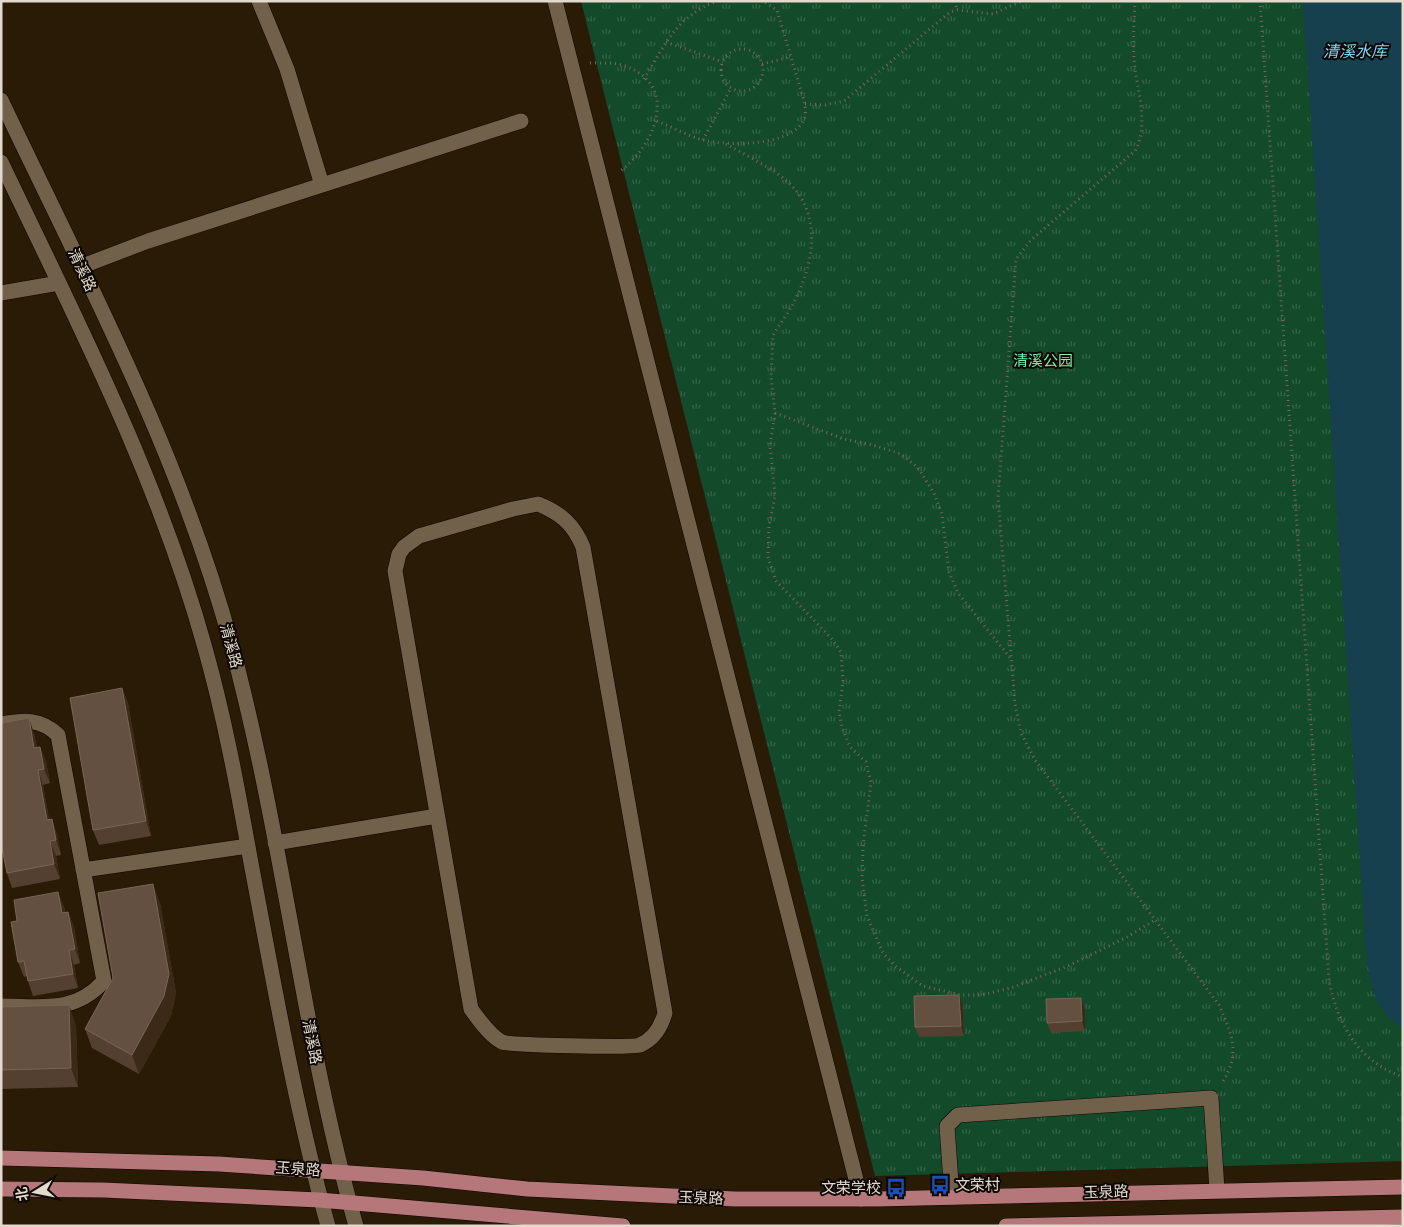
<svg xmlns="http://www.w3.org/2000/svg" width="1404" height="1227" font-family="Figtree,'Noto Sans SC',sans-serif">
<defs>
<pattern id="park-tufts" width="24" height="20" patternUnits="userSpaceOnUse" patternTransform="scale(1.25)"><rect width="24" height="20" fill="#134b2a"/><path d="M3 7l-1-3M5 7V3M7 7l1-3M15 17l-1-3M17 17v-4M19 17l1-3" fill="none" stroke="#356448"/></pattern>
</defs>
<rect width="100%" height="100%" fill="#291b06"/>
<path fill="url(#park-tufts)" d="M 581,1 L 1403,1 L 1403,1161 L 875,1176 Z"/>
<path fill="#17404f" d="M 1303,1 L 1403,1 L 1403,1029 C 1373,1008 1370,986 1366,952 Z"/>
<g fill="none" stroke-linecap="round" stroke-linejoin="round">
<defs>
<path id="minor" d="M 259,1 L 287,69 L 322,185
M 555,1 L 861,1199
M 1,100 C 85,277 179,452 231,643 C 283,835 302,1034 356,1226
M 1,162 C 77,321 158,478 205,648 C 225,719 238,791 251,863 C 274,984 295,1106 328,1226
M 80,267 L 148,241 L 521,121
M 1,293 L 59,283
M 538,504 C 561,513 574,525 583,547 L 665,1013 C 661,1027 654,1039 640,1045 C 632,1048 509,1045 502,1042 C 490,1036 479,1020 471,1009 L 395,571 L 399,554 L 404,547 L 419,536 L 513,509 Z
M 1,724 C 24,720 40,718 58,735 L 104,981 C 74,1014 42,1006 1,1006
M 275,843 L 437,816
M 83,870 L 248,846
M 952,1197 L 947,1126 L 958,1115 L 1211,1098 L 1217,1190"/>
<path id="major" d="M 1,1158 L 219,1164 L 423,1178 L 527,1189 L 735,1199 L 877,1199 L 1403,1187
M 1,1189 L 103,1190 L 319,1200 L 623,1226
M 1006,1226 L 1403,1217"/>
</defs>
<use href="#minor" stroke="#110500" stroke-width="16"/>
<use href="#major" stroke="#110500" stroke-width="16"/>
<path stroke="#756957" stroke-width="3" stroke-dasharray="1 4" stroke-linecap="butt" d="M 955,1 L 957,10
M 1135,1 C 1134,20 1133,40 1134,59 C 1136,87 1150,125 1135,151 L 1031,240 L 1016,259 L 998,498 L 1015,704 L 1021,733 L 1035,760 L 1219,1005 C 1232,1035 1241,1053 1222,1083
M 1260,1 L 1329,980 C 1337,1024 1359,1062 1403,1077
M 666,42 L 723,62
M721 70a21 21 0 1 1 42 0a21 21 0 1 1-42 0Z
M 590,63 C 602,63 614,62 625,66 C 681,86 654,147 619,172
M 762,64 L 791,57
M 644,79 C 666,43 676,17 717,1
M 805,104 L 825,105 L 844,101 L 950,12 L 957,10 L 993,14 L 1022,1
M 657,121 C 672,127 688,136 703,140 C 727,146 793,147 804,119 C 806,115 805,108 805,104 L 777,10 L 763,1
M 703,140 L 731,88
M 726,144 C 743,154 763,163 779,175 C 821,204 817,254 797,296 C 791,310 781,322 773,335 L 771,377 L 775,413 L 770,445 L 775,496 L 769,526 L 768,557 L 776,581 L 833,640 L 841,652 L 843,682 L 839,712 L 842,727 L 850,747 L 866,762 L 871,783 L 863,846 L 862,878 L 867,916 L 883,953 L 895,966 L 923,986 L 961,995 L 981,995 L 1011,988 L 1068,966 L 1127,937 L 1155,920
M 775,413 L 844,439 L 873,445 L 901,454 L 918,468 L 934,493 L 942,514 L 949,572 L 958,593 L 1011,659"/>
<use href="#minor" stroke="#71604a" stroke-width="15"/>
<use href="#major" stroke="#b6777b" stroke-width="15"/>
</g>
<path fill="#544030" d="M 122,688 L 128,703 L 151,836 L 99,845 L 93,830 Z
M 34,733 L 37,748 L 40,747 L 46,762 L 50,783 L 43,785 L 49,820 L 57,834 L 61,855 L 56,856 L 60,879 L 12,888 L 7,873 Z
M 58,892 L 64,907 L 65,912 L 68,912 L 74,927 L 80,963 L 74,965 L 78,988 L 33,996 L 28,981 L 27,976 L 24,977 L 18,962 L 17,921 Z
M 160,903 L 176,993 L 171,1016 L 139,1074 L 92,1048 L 85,1029 L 113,978 Z
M 1081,998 L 1085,1008 L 1085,1031 L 1051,1033 L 1047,1023 Z
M 963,1005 L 964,1036 L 919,1037 L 915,1027 Z
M 1,1007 L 76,1025 L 78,1087 L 1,1089 Z"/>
<path fill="#3c2a18" d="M 122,688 L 128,703 L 151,836 L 146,821 Z
M 29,718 L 34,733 L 39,763 L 34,748 Z
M 40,747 L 46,762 L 50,783 L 44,769 Z
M 38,770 L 43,785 L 52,835 L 47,820 Z
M 52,819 L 57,834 L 61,855 L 56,840 Z
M 50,841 L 56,856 L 60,879 L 54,864 Z
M 153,884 L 160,903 L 176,993 L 171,1016 L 139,1074 L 132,1055 Z
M 58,892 L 64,907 L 67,928 L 62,913 Z
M 68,912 L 74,927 L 80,963 L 75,949 Z
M 69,950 L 74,965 L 78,988 L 73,974 Z
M 959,995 L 963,1005 L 964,1036 L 961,1026 Z
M 1081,998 L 1085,1008 L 1085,1031 L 1082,1021 Z
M 69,1005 L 76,1025 L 78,1087 L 71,1068 Z"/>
<path fill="#635041" stroke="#776657" d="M 122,688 L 146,821 L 93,830 L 70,698 Z
M 29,718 L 34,748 L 40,747 L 44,769 L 38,770 L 47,820 L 52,819 L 56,840 L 50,841 L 54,864 L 7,873 L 1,843 L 1,723 Z
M 153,884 L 169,974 L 164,996 L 132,1055 L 85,1029 L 113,978 L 98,893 Z
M 58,892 L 62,913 L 68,912 L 75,949 L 69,950 L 73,974 L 28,981 L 24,961 L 18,962 L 11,922 L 17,921 L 14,900 Z
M 959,995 L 961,1026 L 915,1027 L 914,996 Z
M 1081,998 L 1082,1021 L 1047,1023 L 1046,999 Z
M 69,1005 L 71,1068 L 1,1070 L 1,1007 Z"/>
<defs>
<symbol id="bus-bare" viewBox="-9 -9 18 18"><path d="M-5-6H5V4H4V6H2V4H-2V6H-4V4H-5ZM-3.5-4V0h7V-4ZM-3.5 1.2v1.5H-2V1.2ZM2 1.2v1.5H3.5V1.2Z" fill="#1a4fb4" stroke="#0d0702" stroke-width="2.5" paint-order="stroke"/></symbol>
</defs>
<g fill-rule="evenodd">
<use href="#bus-bare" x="926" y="1171" width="28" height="28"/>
<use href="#bus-bare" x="882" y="1174" width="28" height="28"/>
</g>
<g text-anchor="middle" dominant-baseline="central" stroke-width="4" stroke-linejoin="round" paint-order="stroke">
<g font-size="15" fill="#e3dacd" stroke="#0d0702">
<text transform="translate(82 270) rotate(65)">清溪路</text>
<text transform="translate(231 646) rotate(75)">清溪路</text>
<text transform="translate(312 1042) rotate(79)">清溪路</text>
<text transform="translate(298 1169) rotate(4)">玉泉路</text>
<text transform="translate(1106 1192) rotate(-2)">玉泉路</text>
<text transform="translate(701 1198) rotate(2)">玉泉路</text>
</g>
<g font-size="15" fill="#78f5a4" stroke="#0d0702">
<text x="1043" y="361">清溪公园</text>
</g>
<g font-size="15" fill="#e3dacd" stroke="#0d0702" text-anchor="start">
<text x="955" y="1185">文荣村</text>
<text x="881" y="1188" text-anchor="end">文荣学校</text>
</g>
<g font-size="16" font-style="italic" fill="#7fd6f7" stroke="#0d0702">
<text x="1355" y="51">清溪水库</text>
</g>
</g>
<rect width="1404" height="1227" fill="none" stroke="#e3dacd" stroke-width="5"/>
<g transform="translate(35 1192) rotate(260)" stroke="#0d0702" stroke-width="4" paint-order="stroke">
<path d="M0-4L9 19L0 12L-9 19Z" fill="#e3dacd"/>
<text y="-8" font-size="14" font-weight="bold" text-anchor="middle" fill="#e3dacd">北</text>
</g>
</svg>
